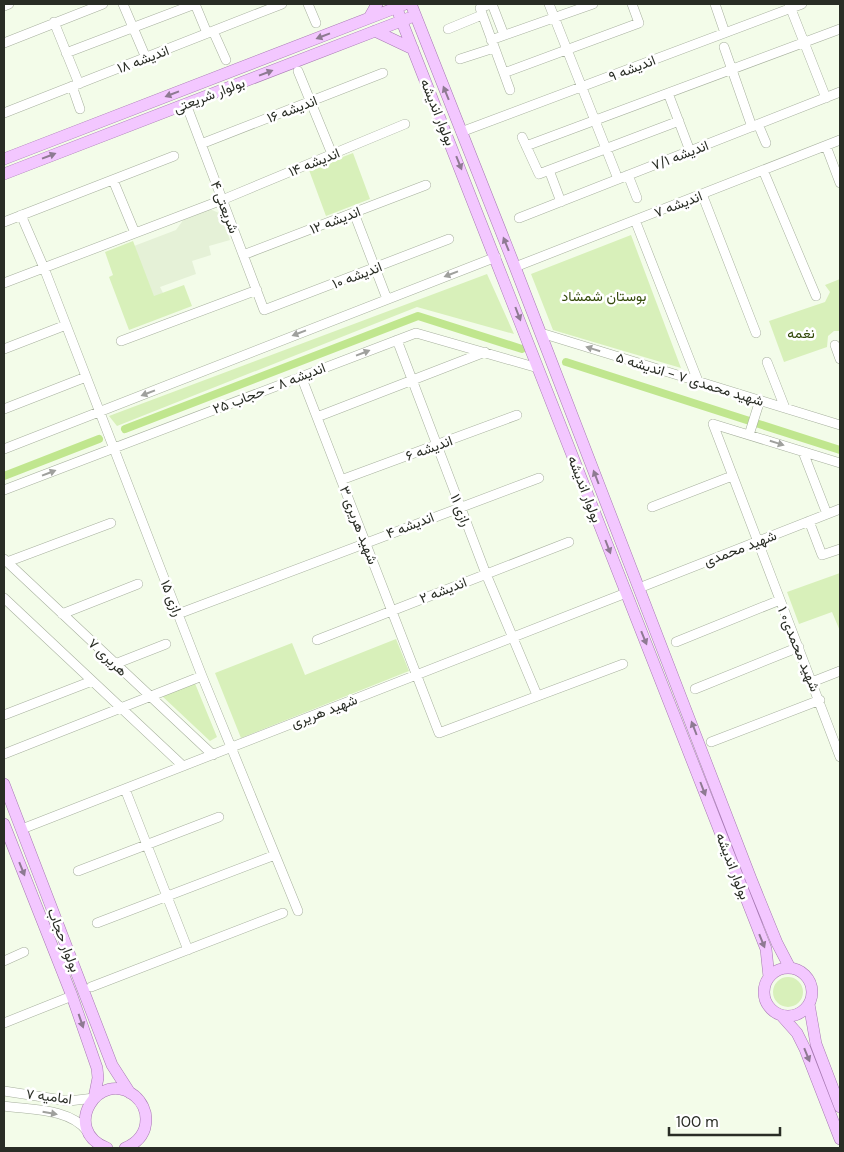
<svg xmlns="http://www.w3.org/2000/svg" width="844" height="1152" font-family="'DM Sans',Vazirmatn,sans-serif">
<rect width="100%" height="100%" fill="#f3fce9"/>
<path fill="#e5f1d7" d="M 210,209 L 221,214 L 230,240 L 209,246 L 211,255 L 192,261 L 196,274 L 160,287 L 163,293 L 154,297 L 134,246 L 176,230 L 184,219 Z"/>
<path fill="#d8f0ba" d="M 353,153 L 370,199 L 326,216 L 309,170 Z
M 631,235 L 681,368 L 553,330 L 531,274 Z
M 133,241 L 154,296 L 184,285 L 192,306 L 129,330 L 109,277 L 113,275 L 105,252 Z
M 487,274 L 514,334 L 417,307 L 117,426 L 109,416 Z
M 840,279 L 840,331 L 834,331 L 828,336 L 827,347 L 784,362 L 769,321 L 825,302 L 830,292 L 825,285 Z
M 840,573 L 840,631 L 832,612 L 799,624 L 787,592 Z
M 396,639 L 409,671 L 241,738 L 215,673 L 292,643 L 305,675 Z
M 194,681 L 217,737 L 210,741 L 161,695 Z
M773 992a15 15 0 1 1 30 0a15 15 0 1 1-30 0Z"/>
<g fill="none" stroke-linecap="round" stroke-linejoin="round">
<path stroke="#c0e68e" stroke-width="8" d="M 566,362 L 840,450
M 125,429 L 418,316 L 522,349
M 4,476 L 99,439"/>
<defs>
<path id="minor" d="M 123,4 L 146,58
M 195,4 L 207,33
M 308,4 L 316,23
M 490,4 L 480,8 L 510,90
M 492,4 L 504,35
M 549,4 L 618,179
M 715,4 L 725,33
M 789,4 L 826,98
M 4,6 L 9,4
M 54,22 L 79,84
M 448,29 L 482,15
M 213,31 L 226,60
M 491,40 L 593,4
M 4,43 L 103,4
M 724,47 L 752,127
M 66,53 L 195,4
M 460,59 L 494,48
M 298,71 L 332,154
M 504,73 L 639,23 L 632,4
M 72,86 L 80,109
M 668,93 L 690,151
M 186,104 L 264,310 L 449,239
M 4,113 L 282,4
M 758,124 L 766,143
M 461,132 L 802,4
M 522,137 L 539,174 L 679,121
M 201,144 L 383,73
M 526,146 L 840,29
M 826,146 L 840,183
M 549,170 L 561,202
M 763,170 L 816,296
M 628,175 L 637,198
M 113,180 L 135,233
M 702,194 L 756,333
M 354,213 L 387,299
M 21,215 L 44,268 L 202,676 L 298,911
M 519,218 L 840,92
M 635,220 L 698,381
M 4,222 L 174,156
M 243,255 L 426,185
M 515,267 L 840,140
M 4,283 L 222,200 L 405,124
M 541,333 L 840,425
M 397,340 L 486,574 L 537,695
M 121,341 L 257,290
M 835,345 L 840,359
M 4,349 L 66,325
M 767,362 L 785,408
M 301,376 L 439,733 L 623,664
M 4,409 L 86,377
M 317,417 L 485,352
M 713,424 L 840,757
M 713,424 L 840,463
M 749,435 L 760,400
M 4,449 L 496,257
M 803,452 L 827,514
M 341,480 L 517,415
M 4,490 L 416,333 L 538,368
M 652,507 L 732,476
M 809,521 L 822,555 L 840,549
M 4,559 L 213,755
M 7,562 L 111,523
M 639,588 L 840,509
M 4,598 L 183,766
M 62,614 L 138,584
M 178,614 L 539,478
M 317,640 L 569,542
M 676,642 L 780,600
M 115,664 L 166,644
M 812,682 L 840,671
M 695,689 L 799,647
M 4,715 L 92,681
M 711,742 L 820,700
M 4,754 L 202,676
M 125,789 L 188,950
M 22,829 L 626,593
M 78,871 L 219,817
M 97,923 L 275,855
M 4,961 L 24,952
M 91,987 L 283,913
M 4,1023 L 72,996
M 4,1091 L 69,1101 L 94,1098
M 4,1106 C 30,1110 70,1108 87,1131"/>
<path id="major" d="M 395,4 L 766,949 L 769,977
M 411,4 L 515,267 L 751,879 L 777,943 L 790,968
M 369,18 L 377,4
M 375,31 L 413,49
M 4,159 L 403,5
M 4,174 L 409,18
M 4,784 L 112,1065 L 130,1093
M 4,824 L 72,996 L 97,1068 L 98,1078 L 94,1098
M764 992a24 24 0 1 1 48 0a24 24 0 1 1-48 0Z
M 809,1004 L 816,1044 L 840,1107
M 781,1015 L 797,1033 L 805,1049 L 840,1139
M 107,1148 C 60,1130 99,1067 135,1096 C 142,1102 146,1111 146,1119 C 146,1134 137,1143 125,1148"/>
</defs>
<use href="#minor" stroke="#a7b09e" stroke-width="10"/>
<use href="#major" stroke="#a779b3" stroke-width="12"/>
<use href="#minor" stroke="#fff" stroke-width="9"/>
<use href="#major" stroke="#f3c7ff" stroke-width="11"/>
</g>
<defs><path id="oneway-solid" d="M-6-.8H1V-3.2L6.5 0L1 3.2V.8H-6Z" transform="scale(1.25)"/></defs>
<g fill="#8e7a92">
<use href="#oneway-solid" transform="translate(323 36) rotate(159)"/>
<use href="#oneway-solid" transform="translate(266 73) rotate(-21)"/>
<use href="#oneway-solid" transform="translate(446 93) rotate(-112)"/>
<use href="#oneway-solid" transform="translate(172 94) rotate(159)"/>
<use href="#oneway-solid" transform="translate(49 156) rotate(-21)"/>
<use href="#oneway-solid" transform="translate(459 163) rotate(68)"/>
<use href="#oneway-solid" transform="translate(506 244) rotate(-112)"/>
<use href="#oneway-solid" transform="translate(518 314) rotate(69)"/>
<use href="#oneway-solid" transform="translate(596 477) rotate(-111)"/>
<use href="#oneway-solid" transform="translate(608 547) rotate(69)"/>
<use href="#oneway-solid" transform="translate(644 638) rotate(68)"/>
<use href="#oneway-solid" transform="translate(694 728) rotate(-111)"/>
<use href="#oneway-solid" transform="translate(703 789) rotate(69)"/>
<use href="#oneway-solid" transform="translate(22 869) rotate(68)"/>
<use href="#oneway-solid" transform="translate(762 941) rotate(68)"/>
<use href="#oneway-solid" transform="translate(81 1021) rotate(71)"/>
<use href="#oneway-solid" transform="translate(807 1055) rotate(68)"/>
</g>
<g fill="#9fa09d">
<use href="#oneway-solid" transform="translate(451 274) rotate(159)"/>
<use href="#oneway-solid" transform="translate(299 333) rotate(159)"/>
<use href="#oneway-solid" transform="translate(593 349) rotate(-163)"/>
<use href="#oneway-solid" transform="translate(363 353) rotate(-21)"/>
<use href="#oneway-solid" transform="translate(148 393) rotate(159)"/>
<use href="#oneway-solid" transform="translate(777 443) rotate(17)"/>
<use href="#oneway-solid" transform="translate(49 473) rotate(-21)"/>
<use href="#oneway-solid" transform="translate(50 1113) rotate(10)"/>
</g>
<g text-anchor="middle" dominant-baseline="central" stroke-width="5" stroke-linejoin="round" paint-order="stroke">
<g font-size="14" fill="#292d25" stroke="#fff">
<text transform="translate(143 59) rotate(-21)">اندیشه ۱۸</text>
<text transform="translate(632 68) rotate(-21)">اندیشه ۹</text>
<text transform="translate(209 95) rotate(-21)">بولوار شریعتی</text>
<text transform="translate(292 109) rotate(-21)">اندیشه ۱۶</text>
<text transform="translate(438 112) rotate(68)">بولوار اندیشه</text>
<text transform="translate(680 155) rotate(-21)">اندیشه ۷/۱</text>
<text transform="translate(314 162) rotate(-22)">اندیشه ۱۴</text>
<text transform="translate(678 204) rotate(-21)">اندیشه ۷</text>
<text transform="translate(225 207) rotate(69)">شریعتی ۴</text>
<text transform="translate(335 220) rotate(-21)">اندیشه ۱۲</text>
<text transform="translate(357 275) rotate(-21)">اندیشه ۱۰</text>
<text transform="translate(690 379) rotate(17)">شهید محمدی ۷ - اندیشه ۵</text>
<text transform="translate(269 388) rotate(-21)">اندیشه ۸ - حجاب ۲۵</text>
<text transform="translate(429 448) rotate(-20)">اندیشه ۶</text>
<text transform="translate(585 489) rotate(69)">بولوار اندیشه</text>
<text transform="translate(461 510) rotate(69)">رازی ۱۱</text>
<text transform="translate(359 525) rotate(69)">شهید هریری ۳</text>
<text transform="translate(410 525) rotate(-21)">اندیشه ۴</text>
<text transform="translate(740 548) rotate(-21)">شهید محمدی</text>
<text transform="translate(443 590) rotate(-21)">اندیشه ۲</text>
<text transform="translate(172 598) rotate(69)">رازی ۱۵</text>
<text transform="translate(799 649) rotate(68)">شهید محمدی۰ ۱</text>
<text transform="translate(108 657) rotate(43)">هریری ۷</text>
<text transform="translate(324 711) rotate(-21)">شهید هریری</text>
<text transform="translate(733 866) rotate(69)">بولوار اندیشه</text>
<text transform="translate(64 940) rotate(69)">بولوار حجاب</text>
<text transform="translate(49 1096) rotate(7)">امامیه ۷</text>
</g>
<g font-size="14" fill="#344a0a" stroke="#fff">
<text x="604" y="296">بوستان شمشاد</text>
<text x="801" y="333">نغمه</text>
</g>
</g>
<rect width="844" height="1152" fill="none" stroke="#292d25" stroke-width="10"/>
<path d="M669 1127v8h111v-8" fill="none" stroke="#292d25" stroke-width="2.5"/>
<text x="676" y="1127" font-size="15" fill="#292d25" stroke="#ffffff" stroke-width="4" paint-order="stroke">100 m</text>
</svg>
